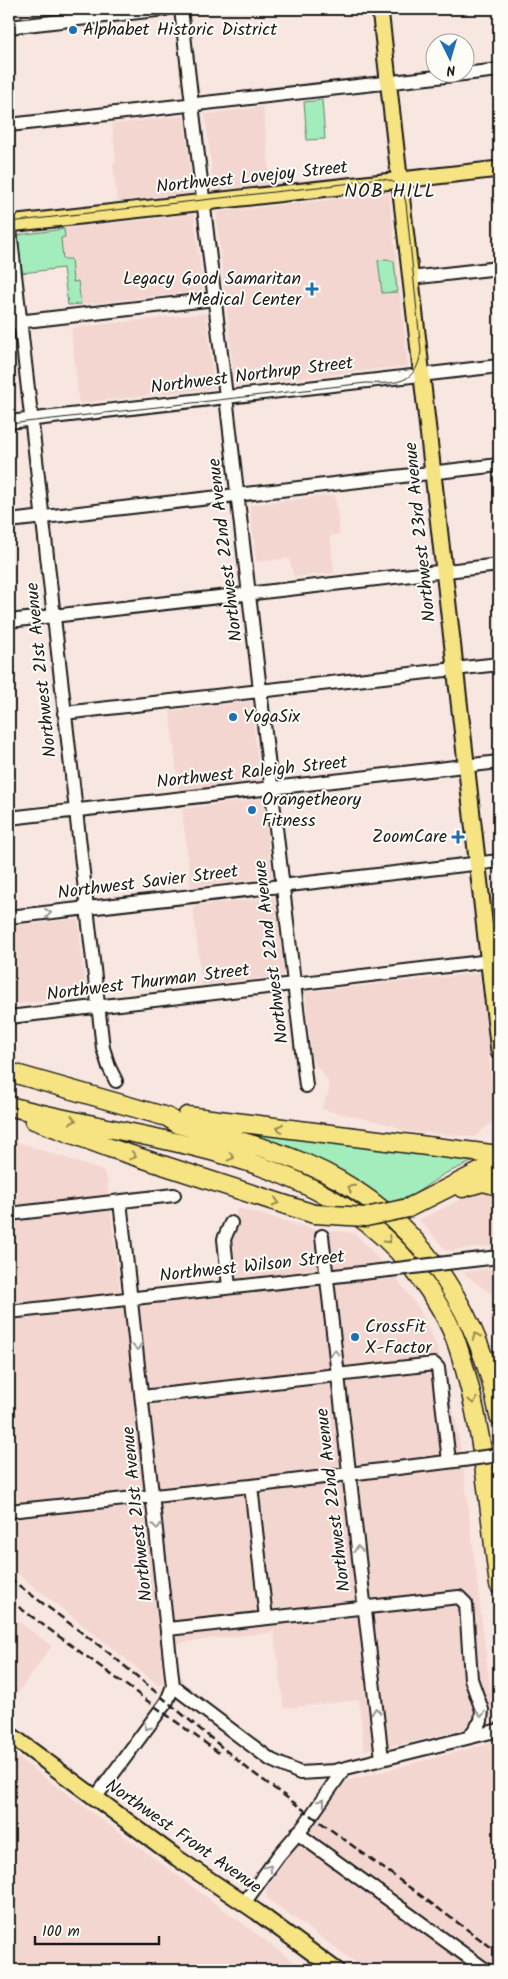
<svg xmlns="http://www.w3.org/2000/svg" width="508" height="1979" font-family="Kalam,sans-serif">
<rect width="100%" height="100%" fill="#f8e6e0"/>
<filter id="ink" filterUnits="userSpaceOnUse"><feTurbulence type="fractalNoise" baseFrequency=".02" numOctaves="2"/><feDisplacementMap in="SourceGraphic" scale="10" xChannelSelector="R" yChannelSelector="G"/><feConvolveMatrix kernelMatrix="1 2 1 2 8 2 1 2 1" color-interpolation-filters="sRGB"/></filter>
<g filter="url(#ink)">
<path fill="#f4d6d0" d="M 263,107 L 271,184 L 214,190 L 205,114 Z
M 184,116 L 193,193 L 117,201 L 113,163 L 116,162 L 112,124 Z
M 389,193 L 408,366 L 235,385 L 216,212 Z
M 194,214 L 203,291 L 68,306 L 64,268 L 22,272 L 17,234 Z
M 206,313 L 214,388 L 79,403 L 71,328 Z
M 335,495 L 340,534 L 330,535 L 334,573 L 294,577 L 289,558 L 256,562 L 250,505 Z
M 251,701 L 260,782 L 179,792 L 170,711 Z
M 263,799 L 272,877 L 191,887 L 182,809 Z
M 275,897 L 284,975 L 202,985 L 193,906 Z
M 78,919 L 86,996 L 9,1005 L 9,926 Z
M 480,973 L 496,1119 L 474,1137 L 403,1131 L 392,1125 L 321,1109 L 329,1091 L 328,1081 L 312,1060 L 305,992 Z
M 9,1139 L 103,1171 L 107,1179 L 121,1300 L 229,1288 L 225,1239 L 238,1208 L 314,1229 L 355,1233 L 398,1280 L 419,1309 L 437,1347 L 456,1422 L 461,1449 L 493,1712 L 487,1720 L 464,1729 L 407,1743 L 364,1750 L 359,1700 L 284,1708 L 274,1632 L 160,1645 L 163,1681 L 160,1686 L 9,1567 Z
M 480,1190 L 492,1191 L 499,1196 L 499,1245 L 447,1251 L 419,1220 Z
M 499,1268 L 499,1305 L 495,1297 L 462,1272 Z
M 9,1615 L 52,1646 L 9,1705 Z
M 499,1741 L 499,1970 L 366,1970 L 268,1899 L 266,1893 L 267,1886 L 346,1781 Z
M 9,1751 L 293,1961 L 304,1970 L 9,1970 Z"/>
<path fill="#a3ecbb" stroke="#60846c" d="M 322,100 L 325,139 L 307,140 L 304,102 Z
M 64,229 L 65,237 L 61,238 L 63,259 L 71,259 L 73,282 L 78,281 L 81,304 L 68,305 L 63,268 L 22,273 L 18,235 Z
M 386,259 L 394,261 L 397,292 L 382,293 L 378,260 Z
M 245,1133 L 481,1158 L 444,1174 L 413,1195 L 388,1203 L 345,1173 L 305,1154 Z"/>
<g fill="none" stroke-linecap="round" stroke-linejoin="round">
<defs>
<path id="minor" d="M 181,9 L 306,1086
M 9,27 L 165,9
M 9,125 L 499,70
M 9,222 L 103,1048 L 109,1067 L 116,1081
M 410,278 L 499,268
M 9,323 L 215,299
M 9,422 L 499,366
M 9,521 L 499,465
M 9,621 L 499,565
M 64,713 L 499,664
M 9,818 L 499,762
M 9,917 L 499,861
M 9,1017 L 499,960
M 9,1214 L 174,1195
M 322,1236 L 382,1759
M 455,1262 L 499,1257
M 229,1287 L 224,1239 L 231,1223
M 9,1312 L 389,1270
M 142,1397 L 434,1364 L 438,1368 L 449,1461
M 251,1486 L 266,1618
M 9,1511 L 251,1486 L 463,1460
M 168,1629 L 459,1597 L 466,1604 L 471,1679 L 482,1710 L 481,1721 L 469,1737
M 173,1686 L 271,1760 L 300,1773 L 334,1771 L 499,1730
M 95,1798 L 167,1701 L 173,1686 L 120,1201
M 297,1833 L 486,1970
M 244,1903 L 279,1855 L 304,1826 L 344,1769"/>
<path id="major" d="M 380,9 L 499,1052
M 9,224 L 499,169
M 9,1734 L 177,1858 L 257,1912 L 336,1970"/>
<path id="highway" d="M 9,1072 L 167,1117 L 178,1124 C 232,1139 290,1152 339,1180 C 427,1230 481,1318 499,1416
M 9,1106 C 147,1143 313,1146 411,1266 C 431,1291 450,1319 459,1350 C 484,1426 488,1506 499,1585
M 187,1116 L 499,1155
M 34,1120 L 110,1148 L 314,1214
M 463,1188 L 483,1182 L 499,1186
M 408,1208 L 499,1162"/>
</defs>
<use href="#minor" stroke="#1c1c1c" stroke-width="16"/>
<use href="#major" stroke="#1c1c1c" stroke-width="19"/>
<use href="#highway" stroke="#1c1c1c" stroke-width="21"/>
<use href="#minor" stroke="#fdfcf7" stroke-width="12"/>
<use href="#major" stroke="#f6e381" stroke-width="15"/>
<use href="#highway" stroke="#f6e381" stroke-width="18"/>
<path stroke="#1c1c1c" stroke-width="1" d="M 9,222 L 344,184 C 369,180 399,168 406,203 L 421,351 C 417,385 394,384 366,383 L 9,424"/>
<path stroke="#1c1c1c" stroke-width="2.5" stroke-dasharray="8 4" stroke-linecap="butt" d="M 9,1578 L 109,1653 L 248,1769 L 499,1953
M 9,1600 L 219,1753"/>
<defs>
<path id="minor-bridge" d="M 389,1270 L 455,1262
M 463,1460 L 499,1455"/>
<path id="highway-bridge" d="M 314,1214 L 366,1217 L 408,1208"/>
</defs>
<use href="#minor-bridge" stroke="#1c1c1c" stroke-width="16" stroke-linecap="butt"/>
<use href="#highway-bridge" stroke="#1c1c1c" stroke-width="21" stroke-linecap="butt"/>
<use href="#minor-bridge" stroke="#fdfcf7" stroke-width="12"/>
<use href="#highway-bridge" stroke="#f6e381" stroke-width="18"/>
</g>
<defs><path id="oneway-chevron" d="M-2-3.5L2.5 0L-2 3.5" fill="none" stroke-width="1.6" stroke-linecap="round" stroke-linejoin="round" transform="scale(1.25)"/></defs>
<g stroke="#989794">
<use href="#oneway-chevron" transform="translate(48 913) rotate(-6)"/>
<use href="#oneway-chevron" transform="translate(137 1347) rotate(84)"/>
<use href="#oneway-chevron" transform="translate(335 1353) rotate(-96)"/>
<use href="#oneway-chevron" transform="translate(157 1526) rotate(84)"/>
<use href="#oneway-chevron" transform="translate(358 1549) rotate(-97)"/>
<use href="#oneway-chevron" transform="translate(376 1711) rotate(-97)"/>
<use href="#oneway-chevron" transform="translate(481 1714) rotate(92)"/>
<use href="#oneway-chevron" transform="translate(147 1727) rotate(126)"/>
<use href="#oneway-chevron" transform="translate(322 1802) rotate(-53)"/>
<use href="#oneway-chevron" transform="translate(269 1868) rotate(-54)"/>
</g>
<g stroke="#948954">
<use href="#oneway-chevron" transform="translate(73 1120) rotate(11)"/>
<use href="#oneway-chevron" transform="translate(280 1128) rotate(-174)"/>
<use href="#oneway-chevron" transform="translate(133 1156) rotate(18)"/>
<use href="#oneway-chevron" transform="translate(231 1157) rotate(15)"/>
<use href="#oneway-chevron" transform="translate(351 1188) rotate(-147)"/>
<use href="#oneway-chevron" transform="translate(276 1202) rotate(17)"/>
<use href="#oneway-chevron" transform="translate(388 1240) rotate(44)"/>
<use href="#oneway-chevron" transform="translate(476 1336) rotate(-111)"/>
<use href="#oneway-chevron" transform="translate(473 1401) rotate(78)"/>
</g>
</g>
<g fill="#1f6fb2" stroke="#fdfcf7" stroke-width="2">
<circle cx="73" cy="30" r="5"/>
<path d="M309.5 281.5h5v5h5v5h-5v5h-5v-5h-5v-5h5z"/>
<circle cx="233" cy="717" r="5"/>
<circle cx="252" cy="810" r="5"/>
<path d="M455.5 829.5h5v5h5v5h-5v5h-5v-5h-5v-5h5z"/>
<circle cx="355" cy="1337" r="5"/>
</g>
<g text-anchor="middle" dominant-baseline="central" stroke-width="4" stroke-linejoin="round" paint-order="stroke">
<g font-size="18" fill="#1c1c1c" stroke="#fdfcf7" text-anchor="start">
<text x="83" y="30">Alphabet Historic District</text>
<text x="301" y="279" text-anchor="end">Legacy Good Samaritan<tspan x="301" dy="21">Medical Center</tspan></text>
<text x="243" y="717">YogaSix</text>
<text x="262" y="800">Orangetheory<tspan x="262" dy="21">Fitness</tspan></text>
<text x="447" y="837" text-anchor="end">ZoomCare</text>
<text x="365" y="1327">CrossFit<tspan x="365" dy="21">X-Factor</tspan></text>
</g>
<g font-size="18" fill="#1c1c1c" stroke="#fdfcf7">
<text transform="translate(252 178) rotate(-6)">Northwest Lovejoy Street</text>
<text transform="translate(252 376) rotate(-7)">Northwest Northrup Street</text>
<text transform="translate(421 532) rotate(-96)">Northwest 23rd Avenue</text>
<text transform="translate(226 550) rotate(-97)">Northwest 22nd Avenue</text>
<text transform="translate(42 670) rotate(-96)">Northwest 21st Avenue</text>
<text transform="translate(252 773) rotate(-6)">Northwest Raleigh Street</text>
<text transform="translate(148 883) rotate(-7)">Northwest Savier Street</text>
<text transform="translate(272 952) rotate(-97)">Northwest 22nd Avenue</text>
<text transform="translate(148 983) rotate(-7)">Northwest Thurman Street</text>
<text transform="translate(252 1267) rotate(-6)">Northwest Wilson Street</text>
<text transform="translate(334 1500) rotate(-97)">Northwest 22nd Avenue</text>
<text transform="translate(138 1514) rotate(-96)">Northwest 21st Avenue</text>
<text transform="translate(183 1837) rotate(35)">Northwest Front Avenue</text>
</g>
<g font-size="19" letter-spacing="1" fill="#1c1c1c" stroke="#fdfcf7">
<text x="390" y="192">NOB HILL</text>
</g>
</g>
<rect width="508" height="1979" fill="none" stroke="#fdfcf7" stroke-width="30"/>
<rect x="15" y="15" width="478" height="1949" fill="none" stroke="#1c1c1c" stroke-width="2" filter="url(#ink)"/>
<g transform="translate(450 58) rotate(175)"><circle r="24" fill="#fdfcf7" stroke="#a3a29f"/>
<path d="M0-4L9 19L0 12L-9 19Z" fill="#1f6fb2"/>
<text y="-8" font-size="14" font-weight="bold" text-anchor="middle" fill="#1c1c1c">N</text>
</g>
<path d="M35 1936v8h124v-8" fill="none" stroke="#1c1c1c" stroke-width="2.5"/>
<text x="42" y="1936" font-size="15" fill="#1c1c1c" stroke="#fdfcf7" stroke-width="4" paint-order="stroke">100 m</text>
</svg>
